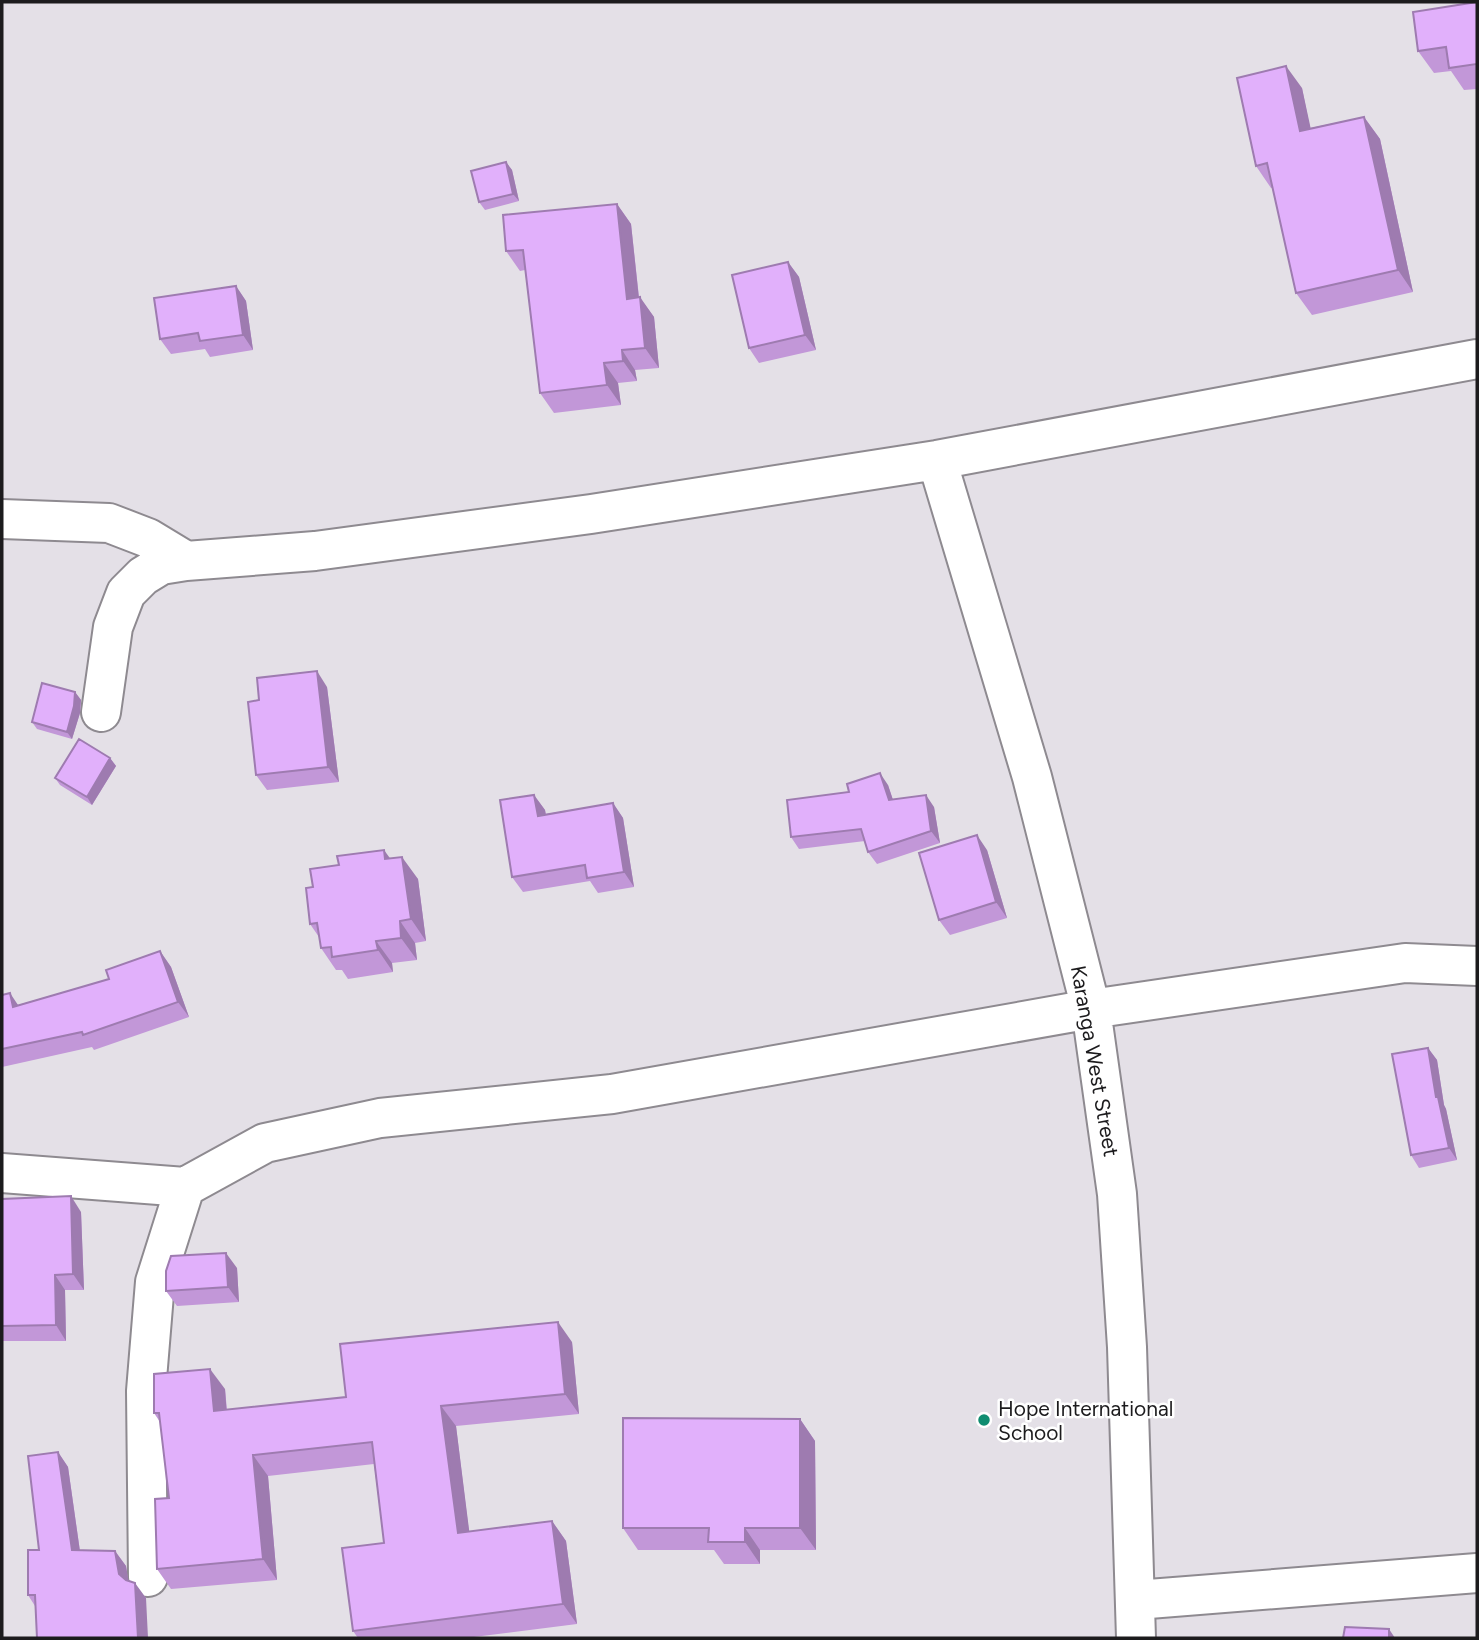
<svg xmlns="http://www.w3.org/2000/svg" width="1479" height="1640" font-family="Figtree,sans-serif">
<rect width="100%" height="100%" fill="#e4e0e7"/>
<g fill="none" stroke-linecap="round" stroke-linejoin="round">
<defs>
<path id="minor" d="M 937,460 L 1032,777 L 1091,1009 L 1117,1194 L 1127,1347 L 1136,1638
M 2,519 L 109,523 L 148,538 L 186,561
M 101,712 L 113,627 L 126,593 L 143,576 L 161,565 L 186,561 L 315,551 L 591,514 L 937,460 L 1477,359
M 2,1173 L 185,1187
M 148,1577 L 146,1391 L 155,1282 L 185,1187 L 265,1143 L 380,1118 L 612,1094 L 1091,1009 L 1405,963 L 1477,966
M 1136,1600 L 1477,1573"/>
</defs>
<use href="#minor" stroke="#8e8a90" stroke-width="42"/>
<use href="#minor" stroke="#fff" stroke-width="38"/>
</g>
<path fill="#c297d8" d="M 1477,2 L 1477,89 L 1464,90 L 1451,71 L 1434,73 L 1418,51 Z
M 1302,88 L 1310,128 L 1364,117 L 1380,139 L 1413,292 L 1312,315 L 1296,293 L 1273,188 L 1271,188 L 1256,166 Z
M 506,162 L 512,170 L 519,201 L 485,210 L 479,202 Z
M 617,204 L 631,224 L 639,297 L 654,317 L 659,368 L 635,370 L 637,381 L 618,383 L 621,405 L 554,413 L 540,393 L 525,270 L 520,271 L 506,251 Z
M 788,262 L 799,277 L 816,350 L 759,363 L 749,348 Z
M 236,286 L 246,301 L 253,350 L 210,357 L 205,349 L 171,354 L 160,339 Z
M 327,687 L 339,782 L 267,790 L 256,775 L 259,700 Z
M 75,692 L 81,700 L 80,713 L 72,739 L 37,729 L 32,722 Z
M 110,758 L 116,766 L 92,805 L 60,785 L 55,778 Z
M 888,785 L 893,800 L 934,807 L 940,843 L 877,864 L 868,852 L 865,841 L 799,849 L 791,837 L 849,792 Z
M 534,795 L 545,810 L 546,814 L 613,803 L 623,818 L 634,887 L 598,893 L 590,881 L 523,892 L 512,877 Z
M 987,850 L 1007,918 L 950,935 L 939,920 Z
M 390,859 L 418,879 L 426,941 L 415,943 L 417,960 L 392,963 L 393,972 L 348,979 L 342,970 L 336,970 L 321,948 L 319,937 L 310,924 L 313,887 Z
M 160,951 L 171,967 L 189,1017 L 94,1050 L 92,1047 L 2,1067 L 2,995 L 18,1005 L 109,979 Z
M 1428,1048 L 1437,1060 L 1444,1105 L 1446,1109 L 1457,1160 L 1419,1168 L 1411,1155 Z
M 2,1199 L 81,1212 L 84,1290 L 65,1290 L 66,1341 L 2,1341 Z
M 237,1268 L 239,1302 L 177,1306 L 166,1291 Z
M 572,1342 L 579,1414 L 456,1426 L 469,1532 L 552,1521 L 566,1541 L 577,1624 L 466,1638 L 358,1638 L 353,1631 L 384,1543 L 374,1464 L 268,1476 L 277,1580 L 171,1589 L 157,1569 L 169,1498 L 160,1422 L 154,1413 L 225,1389 L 227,1410 L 346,1397 Z
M 800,1419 L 815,1441 L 816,1550 L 760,1550 L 760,1564 L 724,1564 L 714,1550 L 638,1550 L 623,1528 Z
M 58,1452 L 68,1467 L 80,1551 L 115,1551 L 126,1566 L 128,1581 L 146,1598 L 35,1606 L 28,1595 L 39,1550 Z"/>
<path fill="#9e7bb0" d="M 1286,66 L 1302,88 L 1316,153 L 1300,131 Z
M 1364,117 L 1380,139 L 1413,292 L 1398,270 Z
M 506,162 L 512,170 L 519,201 L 513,194 Z
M 617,204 L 631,224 L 641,318 L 627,299 Z
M 788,262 L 799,277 L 816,350 L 805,335 Z
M 236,286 L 246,301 L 253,350 L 243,335 Z
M 640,297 L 654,317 L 659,368 L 645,348 Z
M 622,350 L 635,370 L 637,381 L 623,361 Z
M 604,363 L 618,383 L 621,405 L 607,385 Z
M 317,671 L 327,687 L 339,782 L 328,767 Z
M 75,692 L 81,700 L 80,713 L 72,739 L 67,732 Z
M 110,758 L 116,766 L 92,805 L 87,797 Z
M 880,773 L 888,785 L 897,812 L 889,800 Z
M 534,795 L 545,810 L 548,831 L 538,816 Z
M 926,795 L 934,807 L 940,843 L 931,831 Z
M 613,803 L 623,818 L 634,887 L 624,872 Z
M 977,835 L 987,850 L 1007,918 L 996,902 Z
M 384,850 L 400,872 L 385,859 Z
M 402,857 L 418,879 L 426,941 L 411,919 Z
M 400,921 L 415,943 L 417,960 L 401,938 Z
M 376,941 L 392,963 L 393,972 L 378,950 Z
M 160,951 L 171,967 L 189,1017 L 178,1002 Z
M 10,993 L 20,1008 L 13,1007 Z
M 1428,1048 L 1437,1060 L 1444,1105 L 1446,1109 L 1457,1160 L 1449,1148 L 1436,1097 Z
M 71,1196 L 81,1212 L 84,1290 L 73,1274 Z
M 226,1253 L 237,1268 L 239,1302 L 228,1287 Z
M 55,1275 L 65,1290 L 66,1341 L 56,1325 Z
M 558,1322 L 572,1342 L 579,1414 L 565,1394 Z
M 210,1369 L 225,1389 L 228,1431 L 214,1411 Z
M 441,1406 L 456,1426 L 472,1553 L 458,1533 Z
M 800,1419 L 815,1441 L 816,1550 L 800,1528 Z
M 58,1452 L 68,1467 L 82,1566 L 72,1550 Z
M 253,1455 L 268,1476 L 277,1580 L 263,1559 Z
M 552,1521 L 566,1541 L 577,1624 L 563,1604 Z
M 745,1528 L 760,1550 L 760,1564 L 745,1542 Z
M 115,1551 L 126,1566 L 130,1589 L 119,1574 Z
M 135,1583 L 146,1598 L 148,1638 L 138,1638 Z
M 1389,1629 L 1395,1638 L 1389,1638 Z"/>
<path fill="#e1b0fb" stroke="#9e7bb0" stroke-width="2" d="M 1477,2 L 1477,64 L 1449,68 L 1446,47 L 1418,51 L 1413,12 Z
M 1286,66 L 1300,131 L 1364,117 L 1398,270 L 1296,293 L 1267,163 L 1256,166 L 1237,78 Z
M 506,162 L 513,194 L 479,202 L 471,171 Z
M 617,204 L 627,299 L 640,297 L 645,348 L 622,350 L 623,361 L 604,363 L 607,385 L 540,393 L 523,250 L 506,251 L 503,215 Z
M 788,262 L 805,335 L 749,348 L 732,275 Z
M 236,286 L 243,335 L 200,341 L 198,333 L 160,339 L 154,298 Z
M 317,671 L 328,767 L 256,775 L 248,702 L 259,700 L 257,678 Z
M 42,683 L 75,692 L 74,706 L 67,732 L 32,722 Z
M 79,739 L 110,758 L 87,797 L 55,778 Z
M 880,773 L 889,800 L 926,795 L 931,831 L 868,852 L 861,829 L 791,837 L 787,800 L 849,792 L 847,784 Z
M 534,795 L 538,816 L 613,803 L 624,872 L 587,878 L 585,865 L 512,877 L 500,800 Z
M 977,835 L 996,902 L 939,920 L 919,853 Z
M 384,850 L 385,859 L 402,857 L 411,919 L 400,921 L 401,938 L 376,941 L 378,950 L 332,957 L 331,947 L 321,948 L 317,923 L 310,924 L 306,888 L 313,887 L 310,869 L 339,865 L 337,856 Z
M 160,951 L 178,1002 L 83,1035 L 82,1032 L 2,1049 L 2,995 L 10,993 L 13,1007 L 109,979 L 106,970 Z
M 1428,1048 L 1436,1097 L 1438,1097 L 1449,1148 L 1411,1155 L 1392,1054 Z
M 71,1196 L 73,1274 L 55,1275 L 56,1325 L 2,1326 L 2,1199 Z
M 226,1253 L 228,1287 L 166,1291 L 166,1271 L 171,1256 Z
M 558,1322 L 565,1394 L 441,1406 L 458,1533 L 552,1521 L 563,1604 L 353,1631 L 342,1548 L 384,1543 L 372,1442 L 253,1455 L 263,1559 L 157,1569 L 155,1499 L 169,1498 L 159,1413 L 154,1413 L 154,1374 L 210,1369 L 214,1411 L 346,1397 L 340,1344 Z
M 623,1418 L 800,1419 L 800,1528 L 745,1528 L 745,1542 L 708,1542 L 709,1528 L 623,1528 Z
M 58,1452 L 72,1550 L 115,1551 L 119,1574 L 126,1580 L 135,1583 L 138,1638 L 37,1638 L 35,1595 L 28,1595 L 28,1550 L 39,1550 L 28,1456 Z
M 1345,1627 L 1389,1629 L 1389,1638 L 1343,1638 Z"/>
<circle fill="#0f8c70" stroke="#fff" stroke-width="2.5" cx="984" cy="1420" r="7"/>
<g text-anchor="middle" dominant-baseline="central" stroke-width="5" stroke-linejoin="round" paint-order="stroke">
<g font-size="21" fill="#1c1b1d" stroke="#fff">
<text transform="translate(1095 1061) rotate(80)">Karanga West Street</text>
</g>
<g font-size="21" fill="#1c1b1d" stroke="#fff" text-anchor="start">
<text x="998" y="1408">Hope International<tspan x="998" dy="24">School</tspan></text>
</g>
</g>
<rect width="1479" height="1640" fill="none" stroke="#1c1b1d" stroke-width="7"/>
</svg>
